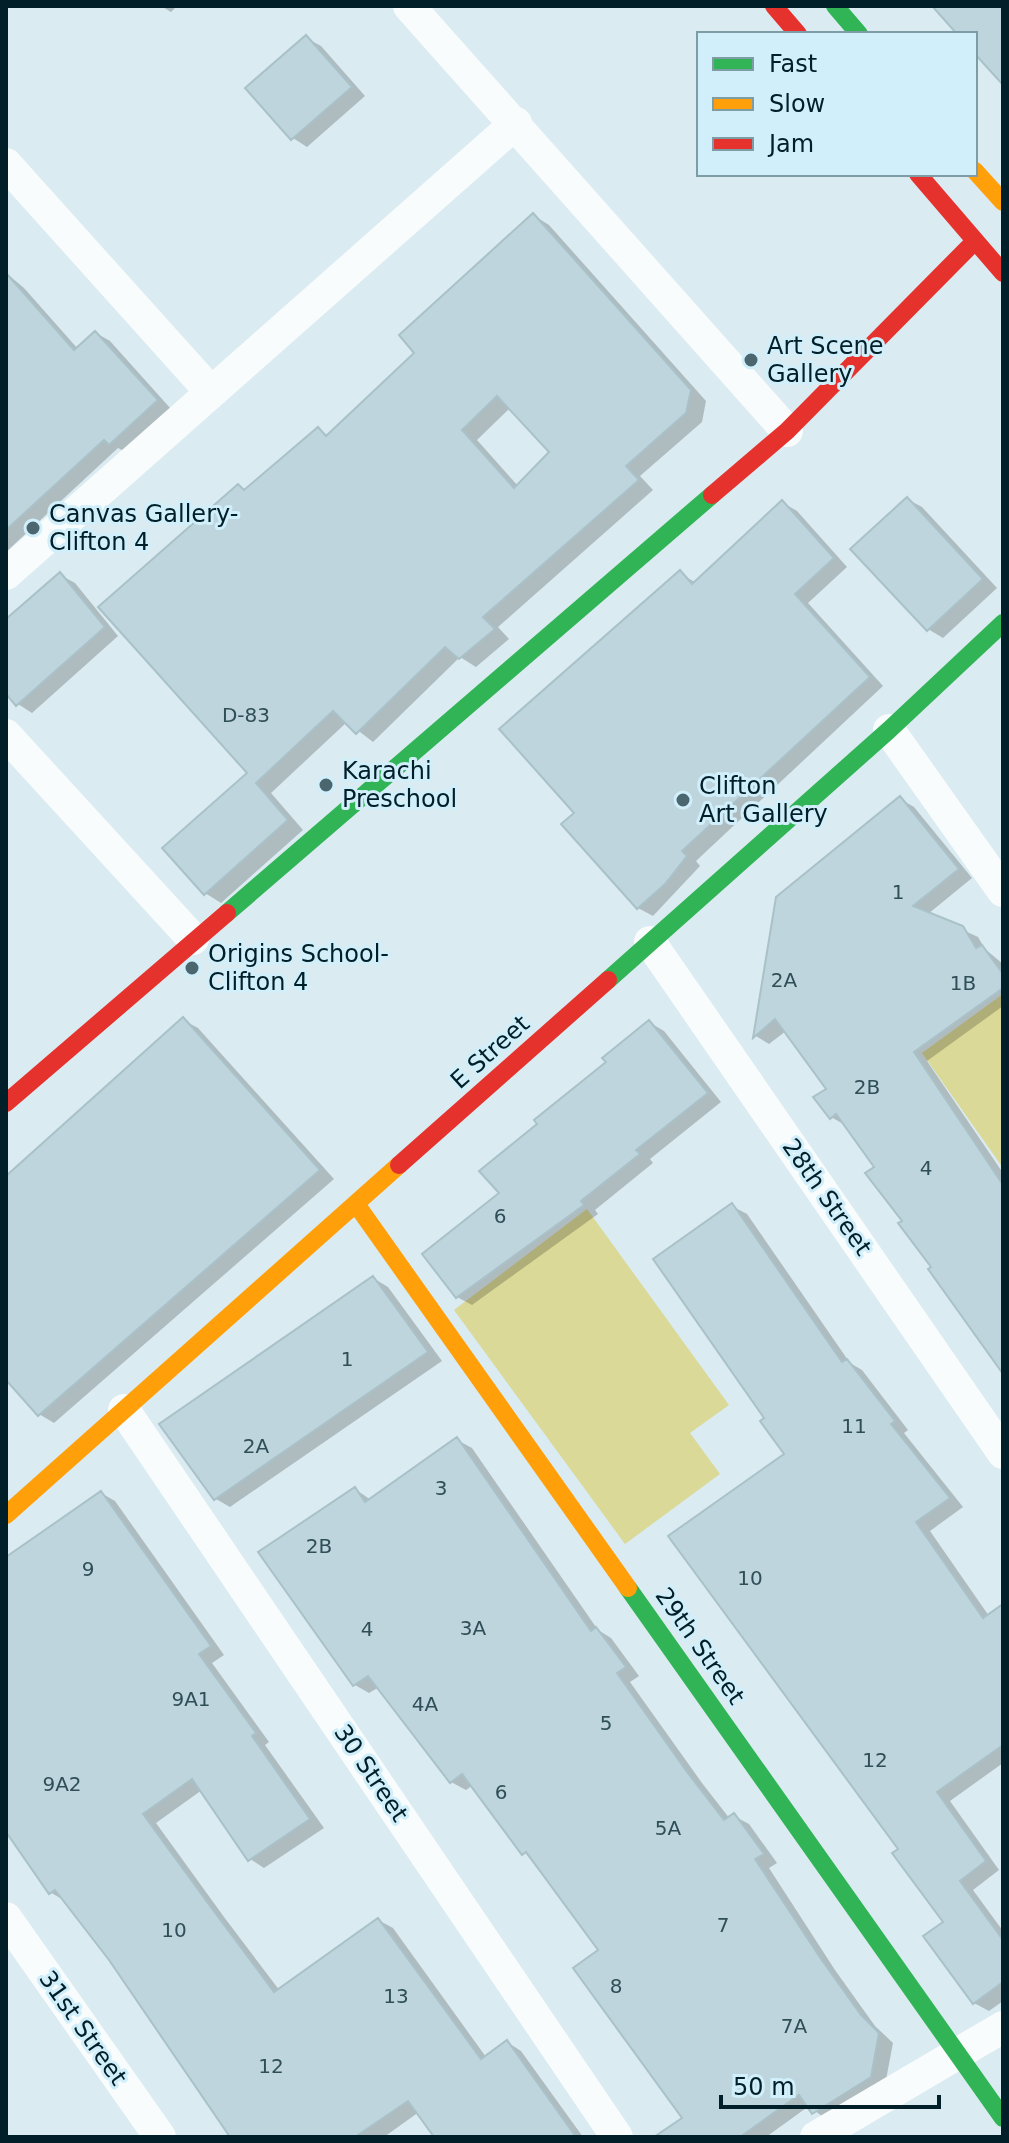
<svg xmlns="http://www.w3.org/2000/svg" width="1009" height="2143" font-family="'DejaVu Sans',sans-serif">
<rect width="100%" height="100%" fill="#daebf1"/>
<path fill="#dbd997" d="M 1003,994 L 1003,1168 L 922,1053 Z
M 587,1209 L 729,1405 L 690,1433 L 720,1474 L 625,1544 L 454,1310 Z"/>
<path fill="#0003" fill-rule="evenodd" d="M 161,6 L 177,6 L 171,12 Z
M 306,38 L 321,46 L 365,96 L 307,147 L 293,138 Z
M 533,215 L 549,225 L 706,401 L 702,422 L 640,476 L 653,490 L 498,627 L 509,639 L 476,667 L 460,657 L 373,742 L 347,722 L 271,793 L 303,830 L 221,903 L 205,893 L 250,773 L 238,486 L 246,491 L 318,429 L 329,436 L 417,353 ZM 510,408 L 552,452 L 518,486 L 477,440 Z
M 6,273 L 24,288 L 78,349 L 96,333 L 110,341 L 171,409 L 124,451 L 118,448 L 6,552 Z
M 907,499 L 922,507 L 997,588 L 943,638 L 928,629 Z
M 783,503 L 797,511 L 847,567 L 808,603 L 883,686 L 696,861 L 700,866 L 653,916 L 638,908 L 577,813 L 680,573 L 696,583 Z
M 60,575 L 75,583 L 118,636 L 32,713 L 18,704 L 6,691 L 6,622 Z
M 900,799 L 914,807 L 972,878 L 928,914 L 978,937 L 985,949 L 1003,964 L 1003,1006 L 927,1061 L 1003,1173 L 1003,1374 L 931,1269 L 934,1267 L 876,1168 L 847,1126 L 831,1117 L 829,1090 L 786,1031 L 769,1044 L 756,1036 L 778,898 Z
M 183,1020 L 198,1028 L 334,1179 L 54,1423 L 39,1414 L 6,1377 L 6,1177 Z
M 649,1022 L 664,1031 L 721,1102 L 650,1159 L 653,1163 L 595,1210 L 598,1214 L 472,1305 L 457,1297 L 502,1194 L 540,1124 Z
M 732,1206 L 747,1214 L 850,1363 L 862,1370 L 908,1430 L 904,1433 L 963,1507 L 930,1531 L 989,1616 L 1003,1607 L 1003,1763 L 950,1801 L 999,1870 L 973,1890 L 1003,1931 L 1003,2001 L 989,2011 L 974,2003 L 946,1922 L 900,1850 L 786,1454 L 766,1418 Z
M 373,1278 L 388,1287 L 442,1361 L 230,1507 L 216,1499 Z
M 457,1440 L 472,1448 L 598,1630 L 611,1638 L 639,1676 L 630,1682 L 702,1783 L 730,1819 L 734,1816 L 749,1824 L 777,1863 L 769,1868 L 835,1970 L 875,2026 L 893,2043 L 885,2085 L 828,2121 L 809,2106 L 766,2137 L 671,2137 L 684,2118 L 601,1951 L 473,1785 L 466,1790 L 451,1782 L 379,1687 L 369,1693 L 355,1685 L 355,1489 L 371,1500 Z
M 101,1493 L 115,1501 L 224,1655 L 212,1663 L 269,1742 L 265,1745 L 324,1828 L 264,1868 L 250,1859 L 202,1790 L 156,1823 L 224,1917 L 280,1991 L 378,1920 L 393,1928 L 486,2057 L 507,2042 L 521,2051 L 583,2137 L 437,2137 L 419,2112 L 384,2137 L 233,2137 L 110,1959 L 65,1901 L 50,1892 L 6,1829 L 6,1579 Z"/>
<path fill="#bed5dd" stroke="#a9c1c8" stroke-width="2" fill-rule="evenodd" d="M 932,6 L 1003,6 L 1003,85 L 975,54 L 975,34 L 957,34 Z
M 306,35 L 352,87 L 291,140 L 245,88 Z
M 533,213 L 691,390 L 686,413 L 626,466 L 639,480 L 483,617 L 495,629 L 459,659 L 445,647 L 356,734 L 333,711 L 256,783 L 288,820 L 204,895 L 162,848 L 247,773 L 98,607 L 238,484 L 244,490 L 318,427 L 326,436 L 414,353 L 399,335 ZM 497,396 L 549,452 L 514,488 L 462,430 Z
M 6,273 L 74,350 L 95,331 L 158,400 L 109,445 L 104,440 L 6,530 Z
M 907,497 L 983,579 L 927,631 L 850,549 Z
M 782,500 L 834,558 L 795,594 L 870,677 L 682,851 L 687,856 L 665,884 L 637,909 L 561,824 L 574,813 L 499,729 L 680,570 L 692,584 Z
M 60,572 L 105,627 L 16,706 L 6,694 L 6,619 Z
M 900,796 L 959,869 L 913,906 L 963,926 L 976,948 L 982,945 L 1003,974 L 1003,988 L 914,1052 L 1003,1185 L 1003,1374 L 928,1269 L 931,1267 L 898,1223 L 902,1221 L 865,1173 L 874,1167 L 836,1114 L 830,1119 L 813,1097 L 826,1089 L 775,1019 L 753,1038 L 776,897 Z
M 183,1017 L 320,1170 L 38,1416 L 6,1380 L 6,1176 Z
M 649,1020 L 708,1093 L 636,1150 L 640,1154 L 581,1201 L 584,1205 L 456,1298 L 422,1254 L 499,1193 L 479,1171 L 537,1124 L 534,1120 L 606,1062 L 602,1058 Z
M 732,1203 L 842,1362 L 847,1359 L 895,1421 L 891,1424 L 950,1498 L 916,1522 L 983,1618 L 1003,1604 L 1003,1745 L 937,1792 L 986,1861 L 960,1881 L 1003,1940 L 1003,1982 L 973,2004 L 923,1936 L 943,1922 L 892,1853 L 898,1849 L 668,1536 L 784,1454 L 760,1421 L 764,1418 L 653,1259 Z
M 373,1276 L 428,1352 L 214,1500 L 159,1424 Z
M 457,1437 L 591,1631 L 596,1627 L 626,1667 L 617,1673 L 687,1772 L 724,1820 L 734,1813 L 764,1854 L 755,1859 L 821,1959 L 861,2015 L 879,2033 L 871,2077 L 812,2114 L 799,2095 L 740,2137 L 654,2137 L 682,2118 L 573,1968 L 598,1950 L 526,1852 L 522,1855 L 462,1774 L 450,1783 L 368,1676 L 353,1686 L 258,1552 L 355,1487 L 365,1502 Z
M 101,1491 L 211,1646 L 199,1654 L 256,1733 L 252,1736 L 310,1819 L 248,1861 L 192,1779 L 143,1814 L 210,1906 L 274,1992 L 378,1918 L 481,2059 L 507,2040 L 576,2137 L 434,2137 L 408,2101 L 355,2137 L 230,2137 L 109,1960 L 55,1890 L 49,1894 L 6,1832 L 6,1557 Z"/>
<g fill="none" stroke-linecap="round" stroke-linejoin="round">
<path stroke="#f9fcfd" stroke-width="32" d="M 409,6 L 787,431
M 6,164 L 211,392
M 6,574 L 516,123
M 889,730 L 1003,891
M 6,735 L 193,939
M 650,942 L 1003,1453
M 124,1410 L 617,2137
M 6,1918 L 160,2137
M 816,2137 L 1003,2027"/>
<path stroke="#30b455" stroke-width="18" d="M 835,6 L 859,34
M 227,913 L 712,495
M 608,980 L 889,730 L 1003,623
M 628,1588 L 1003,2118"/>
<path stroke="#ff9f0a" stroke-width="18" d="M 975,171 L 1003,202
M 356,1204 L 628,1588
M 6,1515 L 399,1165"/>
<path stroke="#e5322d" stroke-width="18" d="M 774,6 L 798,34
M 918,174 L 1003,273
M 712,495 L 787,431 L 975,241
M 6,1103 L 227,913
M 399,1165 L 608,980"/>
</g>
<g fill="#4c666f" stroke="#d1effa" stroke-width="3">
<circle cx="751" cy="360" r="8"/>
<circle cx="33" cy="528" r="8"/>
<circle cx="326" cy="785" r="8"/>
<circle cx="683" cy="800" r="8"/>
<circle cx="192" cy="968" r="8"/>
</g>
<g text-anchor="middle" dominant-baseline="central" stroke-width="6" stroke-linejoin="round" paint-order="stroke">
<g font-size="20" fill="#304e57">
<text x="246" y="715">D-83</text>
<text x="898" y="892">1</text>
<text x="784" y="980">2A</text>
<text x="963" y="983">1B</text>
<text x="867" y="1087">2B</text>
<text x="926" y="1168">4</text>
<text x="500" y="1216">6</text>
<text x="347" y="1359">1</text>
<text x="854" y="1426">11</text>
<text x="256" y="1446">2A</text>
<text x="441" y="1488">3</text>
<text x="319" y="1546">2B</text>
<text x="88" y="1569">9</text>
<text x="750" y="1578">10</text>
<text x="473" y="1628">3A</text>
<text x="367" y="1629">4</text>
<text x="191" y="1699">9A1</text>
<text x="425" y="1704">4A</text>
<text x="606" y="1723">5</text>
<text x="875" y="1760">12</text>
<text x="62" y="1784">9A2</text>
<text x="501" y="1792">6</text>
<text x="668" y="1828">5A</text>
<text x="723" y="1925">7</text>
<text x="174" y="1930">10</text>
<text x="616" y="1986">8</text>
<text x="396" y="1996">13</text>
<text x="794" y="2026">7A</text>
<text x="271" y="2066">12</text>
</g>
<g font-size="24" fill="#001f29" stroke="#d1effa" text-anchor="start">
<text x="767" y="346">Art Scene<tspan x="767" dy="28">Gallery</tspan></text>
<text x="49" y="514">Canvas Gallery-<tspan x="49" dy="28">Clifton 4</tspan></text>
<text x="342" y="771">Karachi<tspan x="342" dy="28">Preschool</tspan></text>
<text x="699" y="786">Clifton<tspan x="699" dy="28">Art Gallery</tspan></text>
<text x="208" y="954">Origins School-<tspan x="208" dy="28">Clifton 4</tspan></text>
</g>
<g font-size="24" fill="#001f29" stroke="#d1effa">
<text transform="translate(490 1052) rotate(-42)">E Street</text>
<text transform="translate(827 1197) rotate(55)">28th Street</text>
<text transform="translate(700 1646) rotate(55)">29th Street</text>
<text transform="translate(371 1773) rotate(56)">30 Street</text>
<text transform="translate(83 2028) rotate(55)">31st Street</text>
</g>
</g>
<rect width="1009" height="2143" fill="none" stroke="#001f29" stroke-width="16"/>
<rect x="697" y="32" width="280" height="144" fill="#d1effa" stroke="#7d9ca6" stroke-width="2"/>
<rect x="713" y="58" width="40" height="12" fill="#30b455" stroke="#7d9ca6" stroke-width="2"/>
<text x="769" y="72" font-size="24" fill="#001f29">Fast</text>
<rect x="713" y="98" width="40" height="12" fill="#ff9f0a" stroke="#7d9ca6" stroke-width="2"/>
<text x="769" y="112" font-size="24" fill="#001f29">Slow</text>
<rect x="713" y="138" width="40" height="12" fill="#e5322d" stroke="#7d9ca6" stroke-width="2"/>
<text x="769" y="152" font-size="24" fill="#001f29">Jam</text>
<path d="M721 2095v12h218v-12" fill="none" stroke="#001f29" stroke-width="4"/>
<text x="733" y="2095" font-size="24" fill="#001f29" stroke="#d1effa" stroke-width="6" paint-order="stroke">50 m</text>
</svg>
